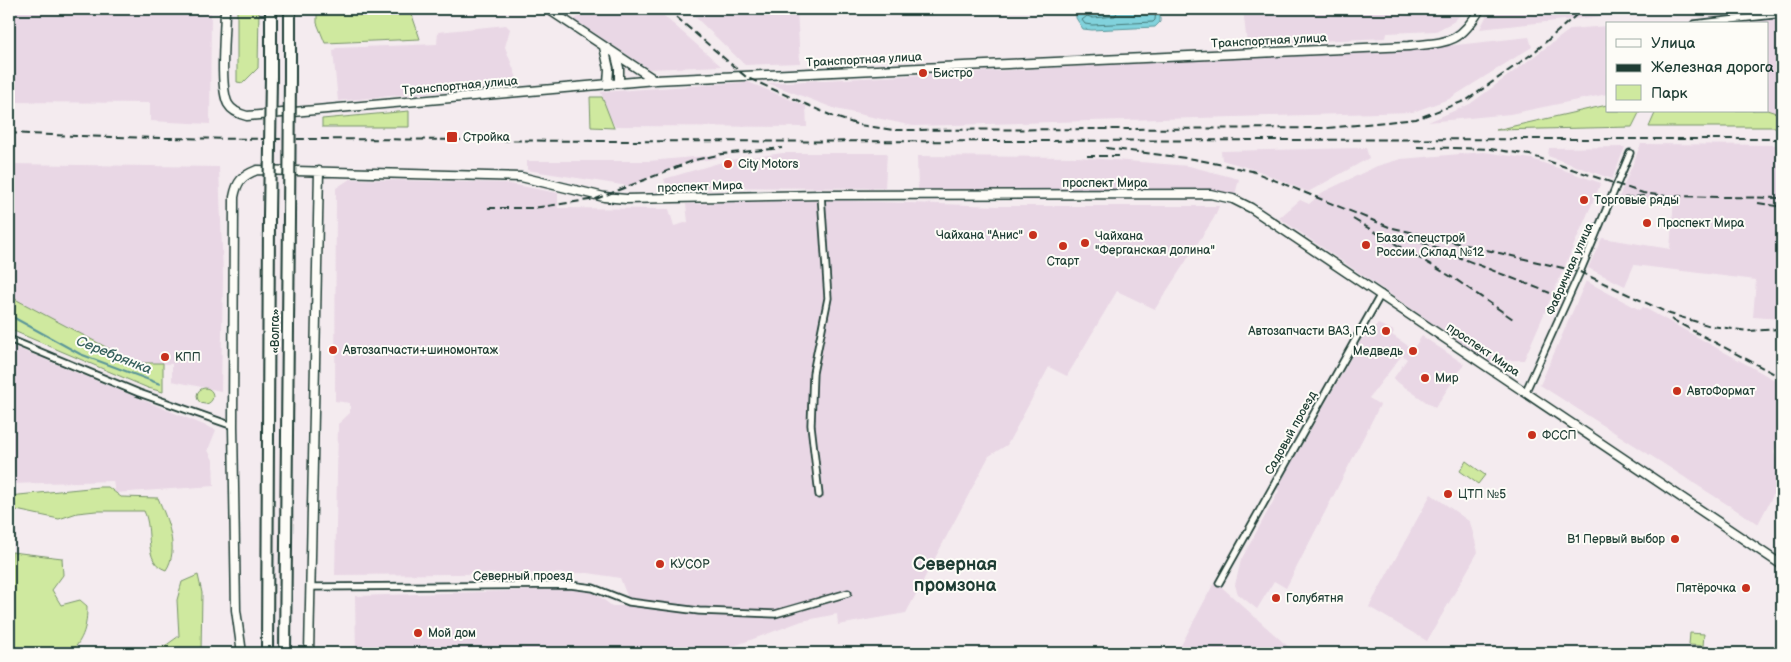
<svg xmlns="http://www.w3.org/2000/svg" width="1791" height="662" font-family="'Balsamiq Sans',sans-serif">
<rect width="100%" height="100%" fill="#f4ebef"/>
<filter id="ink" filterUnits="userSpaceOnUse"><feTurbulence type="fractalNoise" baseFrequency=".02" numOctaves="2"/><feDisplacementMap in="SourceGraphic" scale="10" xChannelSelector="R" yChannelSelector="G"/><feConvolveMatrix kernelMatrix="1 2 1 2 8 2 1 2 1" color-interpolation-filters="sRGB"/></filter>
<g filter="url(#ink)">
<path fill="#e9d7e5" d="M 9,9 L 211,9 L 210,124 L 150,121 L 150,103 L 9,102 Z
M 585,9 L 656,9 L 721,66 L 649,69 L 575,20 Z
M 687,9 L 797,9 L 800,63 L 745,65 Z
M 1243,9 L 1466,9 L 1453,22 L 1436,31 L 1387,33 L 1386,38 L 1247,44 Z
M 1490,9 L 1668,9 L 1480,29 Z
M 1782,17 L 1782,115 L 1767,110 L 1767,24 L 1714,24 Z
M 506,25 L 510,29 L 505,47 L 517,78 L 508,85 L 338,101 L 333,51 L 336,48 L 437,44 L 438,32 Z
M 1607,26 L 1607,94 L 1510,114 L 1428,122 L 1470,104 L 1571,29 Z
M 1529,37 L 1532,47 L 1449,99 L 1413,112 L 913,126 L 836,109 L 768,83 L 1429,48 Z
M 748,82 L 806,106 L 807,127 L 615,126 L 607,113 L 601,92 Z
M 1641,144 L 1782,145 L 1782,319 L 1753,317 L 1756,280 L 1634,265 L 1625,286 L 1588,268 L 1602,238 L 1670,249 L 1674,199 L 1617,202 Z
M 1625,147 L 1612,179 L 1548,156 L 1549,148 Z
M 1366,148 L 1369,158 L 1308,192 L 1259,171 L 1222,160 L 1221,151 Z
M 1484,152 L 1532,159 L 1601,183 L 1524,360 L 1488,361 L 1279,218 L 1300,200 L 1309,204 L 1323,192 L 1377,166 L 1401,159 Z
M 783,153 L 887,153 L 885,188 L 667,187 L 664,179 L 729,160 Z
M 716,155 L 717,158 L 686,163 L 628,186 L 527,170 L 527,161 L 649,161 Z
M 917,156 L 1078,157 L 1189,166 L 1239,179 L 1235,195 L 1219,193 L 918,190 Z
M 9,164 L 219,167 L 223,276 L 221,391 L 172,381 L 172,364 L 136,363 L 9,296 Z
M 350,179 L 505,183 L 558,193 L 558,208 L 669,209 L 674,226 L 688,222 L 686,204 L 821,200 L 999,206 L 1219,206 L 1214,218 L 1155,309 L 1117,291 L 1067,376 L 1049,367 L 1007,445 L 989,456 L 906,613 L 838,625 L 837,614 L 802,621 L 715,653 L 356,653 L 355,596 L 571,589 L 593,592 L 612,606 L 631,606 L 620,578 L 588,573 L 335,575 L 338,424 L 350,413 L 350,403 L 335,401 L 336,188 Z
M 1586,281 L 1640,310 L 1643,307 L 1782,384 L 1782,434 L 1774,452 L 1782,478 L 1758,524 L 1540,385 Z
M 1378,324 L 1394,331 L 1392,335 L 1413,349 L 1422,336 L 1464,364 L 1435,408 L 1393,379 L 1407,359 L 1402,355 L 1369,398 L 1380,405 L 1286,588 L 1274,581 L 1257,609 L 1238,594 L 1235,585 L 1241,560 L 1279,491 L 1277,489 L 1364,335 Z
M 9,345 L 216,430 L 208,450 L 213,460 L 214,486 L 115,493 L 113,481 L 9,484 Z
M 1431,494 L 1470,522 L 1478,552 L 1427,641 L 1369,607 Z
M 1215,581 L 1295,653 L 1177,653 Z"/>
<path fill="#cfe99f" stroke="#77936a" d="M 237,9 L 259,9 L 258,68 L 243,83 L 237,82 Z
M 317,9 L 410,9 L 420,39 L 325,43 L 317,23 Z
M 590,97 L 602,97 L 614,128 L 591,127 Z
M 1607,105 L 1607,111 L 1640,111 L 1632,127 L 1496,130 Z
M 1767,110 L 1782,115 L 1782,127 L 1649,127 L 1656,111 Z
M 409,111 L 409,127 L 322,127 L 322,119 Z
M 13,298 L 136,363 L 163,363 L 163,392 L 148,388 L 9,329 L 9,311 Z
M197 396a8 8 0 1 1 16 0a8 8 0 1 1-16 0Z
M 1466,461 L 1485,475 L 1478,484 L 1460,471 Z
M 99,487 L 108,487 L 121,497 L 158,498 C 167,519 180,549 166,570 C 142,562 154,531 144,511 L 96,511 L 77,513 L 59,519 L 16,510 L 9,516 L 9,496 Z
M 12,552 L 62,558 L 63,575 L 52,590 L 61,605 L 80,600 L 87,606 C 87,626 84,639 70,653 L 12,653 L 9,589 Z
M 198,575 L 202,593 L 201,652 L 111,653 L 165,646 L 179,636 L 177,600 L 182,582 Z
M 1690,633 L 1704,634 L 1703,646 L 1689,645 Z"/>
<path fill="#81d2dc" stroke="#5a9699" d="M 1142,9 L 1160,9 L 1160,22 L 1155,27 L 1092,30 L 1083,29 L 1076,18 L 1076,14 L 1085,11 L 1092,13 Z"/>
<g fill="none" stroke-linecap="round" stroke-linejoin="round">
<path stroke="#467977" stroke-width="1" d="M 1119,9 L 1115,16 L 1093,18 L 1087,16 L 1082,20 L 1085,24 L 1092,25 L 1153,22 L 1155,20 L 1156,9"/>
<path stroke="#5a9699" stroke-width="2" d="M 9,315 L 80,354 L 160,384"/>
<defs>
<path id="street" d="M 1694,24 L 1782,14
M 9,339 L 139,393 L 233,426
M 1525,393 L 1580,272 L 1630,153
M 819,495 L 811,425 L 813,373 L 828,298 L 821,195
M 1219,583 L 1381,294
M 311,587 L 570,585 L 593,588 L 629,602 L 699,611 L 775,614 L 848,593"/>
<path id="secondary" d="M 225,9 C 225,31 219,86 228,104 C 232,111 239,114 247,116 L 655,80 L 1409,46 C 1447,42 1459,45 1480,9
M 548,9 L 655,80
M 604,47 L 609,69 L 608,83
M 616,56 L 619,68 L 619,83
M 242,653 L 236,610 L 233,426 L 234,197 C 237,181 242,176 257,170 L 521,177 L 604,197 L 626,199 L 821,195 L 1210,194 L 1233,199 L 1251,208 L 1782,565
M 309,653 L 319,171"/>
<path id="highway" d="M 290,9 L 290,76
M 271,76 L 271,9
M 267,653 L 269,217
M 285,653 L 289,217"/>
</defs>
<use href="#street" stroke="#1f3d34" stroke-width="9"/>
<use href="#secondary" stroke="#1f3d34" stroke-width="11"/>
<use href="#highway" stroke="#1f3d34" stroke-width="14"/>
<use href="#street" stroke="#fdfcf7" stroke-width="5.5"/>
<use href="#secondary" stroke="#fdfcf7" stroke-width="8"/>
<use href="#highway" stroke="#fdfcf7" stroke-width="10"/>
<path stroke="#1f3d34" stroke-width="2" stroke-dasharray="8 4" stroke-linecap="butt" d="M 667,9 L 746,77 L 832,116 L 859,125 L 894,130 L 1327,128 L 1416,119 L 1467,100 L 1532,54 L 1583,9
M 9,133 C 160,141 312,138 463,140 C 903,144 1343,138 1782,139
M 1417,147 L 1491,149 L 1530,155 L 1643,193 L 1666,196 L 1782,198
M 1106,148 L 1194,159 L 1252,171 L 1389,227 L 1580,272 L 1670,314 L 1711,326 L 1748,331 L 1782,329
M 1087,156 L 1119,156
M 1624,198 L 1644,196
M 1758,203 L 1782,207
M 488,208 L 533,208 L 596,199 L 695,160 L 722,154 L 782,148
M 1353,219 L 1455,279 L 1513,319
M 1410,238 L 1550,293
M 1671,319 L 1782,378"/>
<defs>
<path id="highway-bridge" d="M 269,217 L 271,76
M 289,217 L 290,76"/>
</defs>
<use href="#highway-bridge" stroke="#1f3d34" stroke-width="14" stroke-linecap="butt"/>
<use href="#highway-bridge" stroke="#fdfcf7" stroke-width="10"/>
</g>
</g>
<g fill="#c8321e" stroke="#fdfcf7" stroke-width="2">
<circle cx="923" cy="73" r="5"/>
<rect x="446" y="131" width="12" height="12" rx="2.5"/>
<circle cx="728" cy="164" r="5"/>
<circle cx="1584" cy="200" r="5"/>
<circle cx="1647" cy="223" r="5"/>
<circle cx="1033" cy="235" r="5"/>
<circle cx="1085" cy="243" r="5"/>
<circle cx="1366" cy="245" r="5"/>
<circle cx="1063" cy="246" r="5"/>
<circle cx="1386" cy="331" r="5"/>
<circle cx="333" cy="350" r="5"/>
<circle cx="1413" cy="351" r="5"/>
<circle cx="165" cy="357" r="5"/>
<circle cx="1425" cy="378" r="5"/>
<circle cx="1677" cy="391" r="5"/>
<circle cx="1532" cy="435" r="5"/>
<circle cx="1448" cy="494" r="5"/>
<circle cx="1675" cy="539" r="5"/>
<circle cx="660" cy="564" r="5"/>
<circle cx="1746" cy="588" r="5"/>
<circle cx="1276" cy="598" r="5"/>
<circle cx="418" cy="633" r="5"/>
</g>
<g text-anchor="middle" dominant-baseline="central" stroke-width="4" stroke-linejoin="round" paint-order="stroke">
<g font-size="12" fill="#1f3d34" stroke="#fdfcf7">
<text transform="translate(1269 41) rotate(-3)">Транспортная улица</text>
<text transform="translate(864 60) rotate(-3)">Транспортная улица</text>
<text transform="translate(460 86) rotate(-5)">Транспортная улица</text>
<text x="1105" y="183">проспект Мира</text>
<text transform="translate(700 187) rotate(-2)">проспект Мира</text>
<text transform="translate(1570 269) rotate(-66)">Фабричная улица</text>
<text transform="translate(275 331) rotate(-90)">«Волга»</text>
<text transform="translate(1483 350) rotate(34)">проспект Мира</text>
<text transform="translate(1291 433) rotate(-61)">Садовый проезд</text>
<text x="523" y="576">Северный проезд</text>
</g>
<g font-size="12" fill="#1f3d34" stroke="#fdfcf7" text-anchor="start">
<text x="933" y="73">Бистро</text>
<text x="463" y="137">Стройка</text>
<text x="738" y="164">City Motors</text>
<text x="1594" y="200">Торговые ряды</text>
<text x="1657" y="223">Проспект Мира</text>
<text x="1023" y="235" text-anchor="end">Чайхана "Анис"</text>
<text x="1095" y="236">Чайхана<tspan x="1095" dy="14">"Ферганская долина"</tspan></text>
<text x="1376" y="238">База спецстрой<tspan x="1376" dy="14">России. Склад №12</tspan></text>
<text x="1063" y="261" text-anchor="middle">Старт</text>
<text x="1376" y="331" text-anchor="end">Автозапчасти ВАЗ, ГАЗ</text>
<text x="343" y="350">Автозапчасти+шиномонтаж</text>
<text x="1403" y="351" text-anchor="end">Медведь</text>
<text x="175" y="357">КПП</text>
<text x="1435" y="378">Мир</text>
<text x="1687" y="391">АвтоФормат</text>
<text x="1542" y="435">ФССП</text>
<text x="1458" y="494">ЦТП №5</text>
<text x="1665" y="539" text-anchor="end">B1 Первый выбор</text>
<text x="670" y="564">КУСОР</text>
<text x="1736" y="588" text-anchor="end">Пятёрочка</text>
<text x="1286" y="598">Голубятня</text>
<text x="428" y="633">Мой дом</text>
</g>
<g font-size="14" font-style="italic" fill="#38625e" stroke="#fdfcf7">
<text transform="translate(114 355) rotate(22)">Серебрянка</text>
</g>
<g font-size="18" font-weight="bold" fill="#1f3d34" stroke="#fdfcf7">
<text x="955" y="564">Северная<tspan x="955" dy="21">промзона</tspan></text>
</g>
</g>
<rect width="1791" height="662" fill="none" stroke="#fdfcf7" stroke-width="30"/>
<rect x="15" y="15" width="1761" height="632" fill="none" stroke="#1f3d34" stroke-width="2" filter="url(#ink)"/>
<rect x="1606" y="22" width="162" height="90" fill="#fdfcf7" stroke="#a4b0a9"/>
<rect x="1616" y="39" width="25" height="8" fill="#fdfcf7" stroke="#a4b0a9"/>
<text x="1651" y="48" font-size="15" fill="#1f3d34">Улица</text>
<rect x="1616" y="64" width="25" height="8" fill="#1f3d34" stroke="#a4b0a9"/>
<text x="1651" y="72" font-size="15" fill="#1f3d34">Железная дорога</text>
<rect x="1616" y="85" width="25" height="15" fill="#cfe99f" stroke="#a4b0a9"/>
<text x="1651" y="98" font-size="15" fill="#1f3d34">Парк</text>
</svg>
